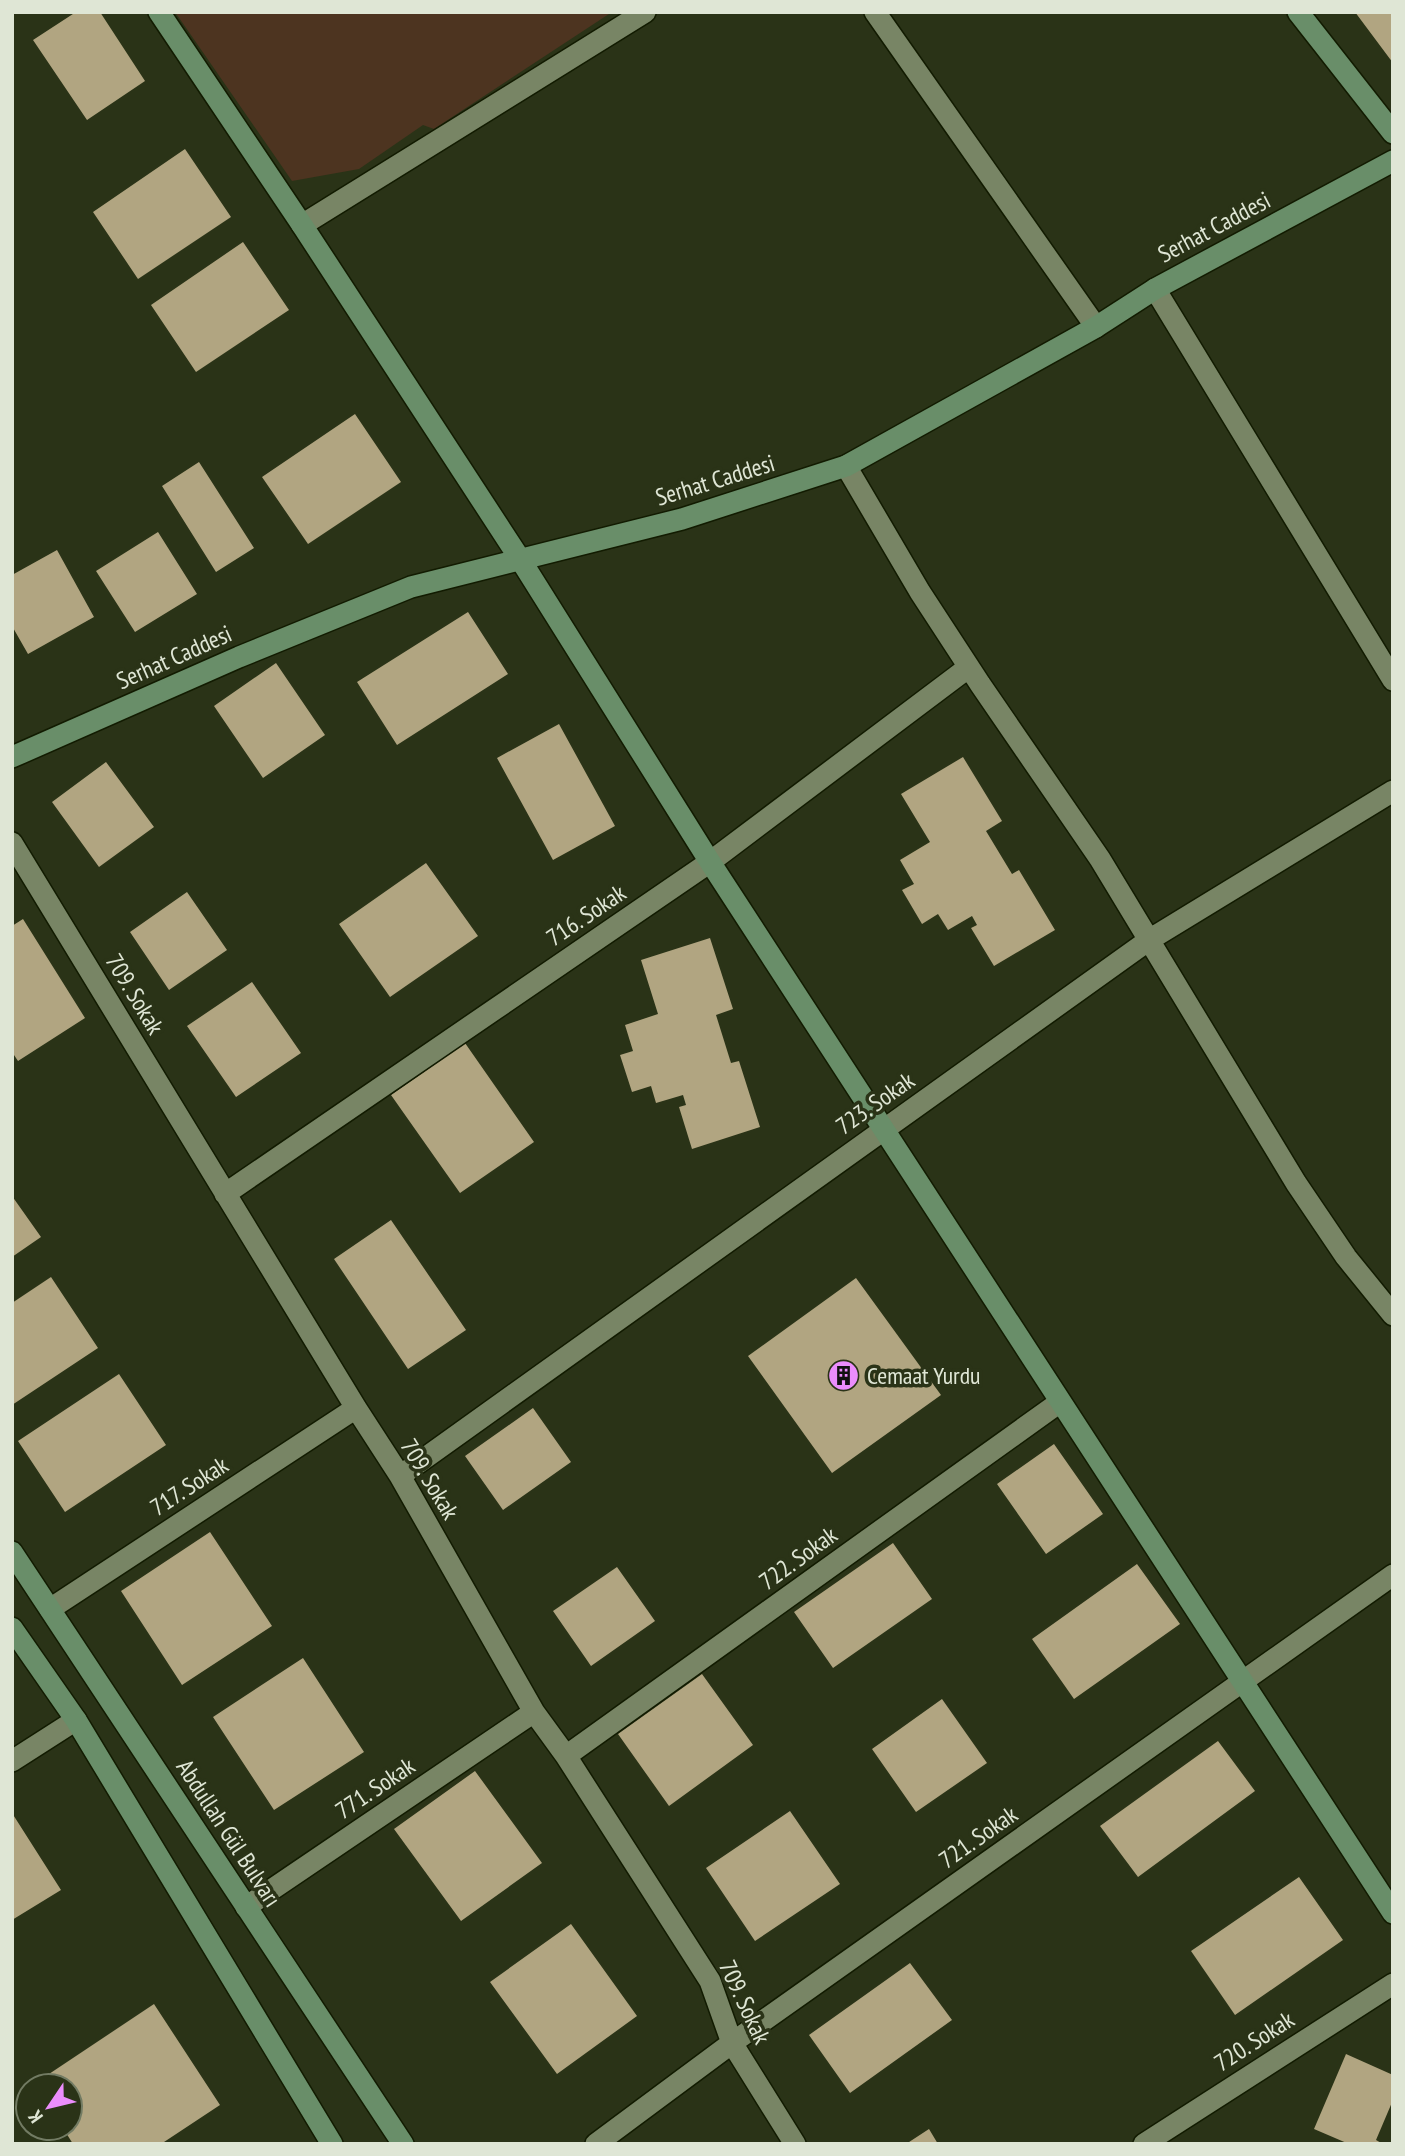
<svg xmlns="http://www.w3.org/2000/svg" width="1405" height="2156" font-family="'PT Sans Narrow',sans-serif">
<rect width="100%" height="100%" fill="#2a3317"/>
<path fill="#4d3420" d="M 175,12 L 612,12 L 434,129 L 423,125 L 359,169 L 292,181 Z"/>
<path fill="#b1a581" d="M 76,12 L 100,12 L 145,81 L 87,120 L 33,40 Z
M 1355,12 L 1393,12 L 1393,63 Z
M 185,149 L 231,217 L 138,279 L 93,212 Z
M 243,242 L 289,310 L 196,372 L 151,305 Z
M 355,414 L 401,482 L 308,544 L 262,477 Z
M 199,462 L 254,548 L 216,572 L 162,486 Z
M 158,532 L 197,594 L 135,632 L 96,571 Z
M 57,550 L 94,617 L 28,654 L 12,626 L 12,575 Z
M 468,612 L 508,674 L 397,745 L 357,682 Z
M 276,663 L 325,735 L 263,778 L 214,706 Z
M 559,724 L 615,826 L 553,860 L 497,758 Z
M 963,757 L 1002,821 L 986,831 L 1012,874 L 1019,870 L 1055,930 L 994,966 L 971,928 L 977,925 L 972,916 L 948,930 L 938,914 L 922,924 L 902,890 L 914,884 L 900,860 L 930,842 L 901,794 Z
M 106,762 L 154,827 L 99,867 L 52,802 Z
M 426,863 L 478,936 L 390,997 L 339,924 Z
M 187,892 L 227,950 L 169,990 L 130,932 Z
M 23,919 L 85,1018 L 18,1061 L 12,1052 L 12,926 Z
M 710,938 L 733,1009 L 716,1015 L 731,1063 L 739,1061 L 760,1127 L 692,1149 L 679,1107 L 686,1105 L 683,1095 L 656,1103 L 651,1086 L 632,1092 L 620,1055 L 633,1051 L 625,1025 L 658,1014 L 641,960 Z
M 252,982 L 301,1053 L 236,1097 L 187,1026 Z
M 465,1043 L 534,1142 L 460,1193 L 391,1095 Z
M 12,1196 L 41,1237 L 12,1257 Z
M 391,1220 L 466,1330 L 408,1369 L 334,1259 Z
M 51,1277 L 98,1348 L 12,1405 L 12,1303 Z
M 856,1278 L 941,1395 L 832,1473 L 748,1356 Z
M 119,1374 L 166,1445 L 65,1512 L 18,1441 Z
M 533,1408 L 571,1462 L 503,1510 L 465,1456 Z
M 1054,1444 L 1103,1514 L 1046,1554 L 997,1484 Z
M 210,1532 L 272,1626 L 182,1685 L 121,1591 Z
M 893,1543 L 932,1599 L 833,1668 L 794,1612 Z
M 1137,1564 L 1180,1624 L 1074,1699 L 1032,1639 Z
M 617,1567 L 655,1621 L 591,1666 L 553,1611 Z
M 303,1658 L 364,1752 L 274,1810 L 213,1717 Z
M 702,1674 L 753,1745 L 669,1806 L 618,1734 Z
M 942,1699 L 987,1763 L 916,1812 L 872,1749 Z
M 1218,1741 L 1255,1791 L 1138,1877 L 1100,1826 Z
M 475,1771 L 542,1863 L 461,1921 L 394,1829 Z
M 790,1811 L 840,1884 L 755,1941 L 706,1868 Z
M 12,1813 L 61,1890 L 12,1920 Z
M 1299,1877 L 1343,1940 L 1235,2015 L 1191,1951 Z
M 571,1924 L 637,2016 L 557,2074 L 490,1982 Z
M 910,1963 L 952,2020 L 850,2093 L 809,2035 Z
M 154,2004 L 220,2105 L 161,2144 L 73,2144 L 63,2128 L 70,2128 L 70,2086 L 35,2086 L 34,2084 Z
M 1346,2054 L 1393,2075 L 1393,2100 L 1376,2140 L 1383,2144 L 1349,2144 L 1314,2129 Z
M 929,2129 L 938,2144 L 906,2144 Z"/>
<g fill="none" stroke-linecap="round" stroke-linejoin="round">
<defs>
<path id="street" d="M 875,12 L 1096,327
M 302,225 L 645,12
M 1155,289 L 1393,680
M 846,466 L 920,592 L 980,684 L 1100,859 L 1296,1183 L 1346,1257 L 1393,1315
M 12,843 L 356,1408 L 400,1476 L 534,1712 L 566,1756 L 710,1981 L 732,2043 L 795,2144
M 225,1194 L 710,862 L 969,667
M 400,1476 L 1149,940 L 1393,791
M 50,1609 L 356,1408
M 566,1756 L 1060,1402
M 12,1761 L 76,1720
M 246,1907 L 534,1712
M 596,2144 L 732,2043 L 1393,1575
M 1144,2144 L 1393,1984"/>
<path id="secondary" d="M 159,12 L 302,225 L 520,559 L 710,862 L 1393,1913
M 1298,12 L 1393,133
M 12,757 L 239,657 L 411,587 L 682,519 L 846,466 L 1096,327 L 1155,289 L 1393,161
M 12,1552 L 403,2144
M 12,1628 L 76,1720 L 332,2144"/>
</defs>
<use href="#street" stroke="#121b01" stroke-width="24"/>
<use href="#secondary" stroke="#121b01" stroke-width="24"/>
<use href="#street" stroke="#788565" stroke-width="21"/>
<use href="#secondary" stroke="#698e69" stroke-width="21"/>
</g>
<defs>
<symbol id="building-disc" viewBox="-11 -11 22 22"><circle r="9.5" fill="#eb8dfc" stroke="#2a3317"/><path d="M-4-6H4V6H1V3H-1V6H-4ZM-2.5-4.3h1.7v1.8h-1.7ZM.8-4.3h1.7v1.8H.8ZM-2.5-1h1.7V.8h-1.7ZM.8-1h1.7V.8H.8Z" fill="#111"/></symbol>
</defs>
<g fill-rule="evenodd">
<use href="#building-disc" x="826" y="1358" width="35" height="35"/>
</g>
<g text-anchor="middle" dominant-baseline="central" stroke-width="7" stroke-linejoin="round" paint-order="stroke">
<g font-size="24" fill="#dfe6d5" stroke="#2a3317">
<text transform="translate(1214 227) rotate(-28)">Serhat Caddesi</text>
<text transform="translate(715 480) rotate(-17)">Serhat Caddesi</text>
<text transform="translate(174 657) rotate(-24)">Serhat Caddesi</text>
<text transform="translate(586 915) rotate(-34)">716. Sokak</text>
<text transform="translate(135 994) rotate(59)">709. Sokak</text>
<text transform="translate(875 1103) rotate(-35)">723. Sokak</text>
<text transform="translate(430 1479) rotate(59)">709. Sokak</text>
<text transform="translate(189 1486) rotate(-33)">717. Sokak</text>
<text transform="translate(798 1558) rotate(-36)">722. Sokak</text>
<text transform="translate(375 1788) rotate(-34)">771. Sokak</text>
<text transform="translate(229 1833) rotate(57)">Abdullah Gül Bulvarı</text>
<text transform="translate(978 1837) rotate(-35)">721. Sokak</text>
<text transform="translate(745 2002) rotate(65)">709. Sokak</text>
<text transform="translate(1254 2041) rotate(-33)">720. Sokak</text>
</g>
<g font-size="24" fill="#dfe6d5" stroke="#2a3317" text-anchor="start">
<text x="867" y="1375">Cemaat Yurdu</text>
</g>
</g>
<rect width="1405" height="2156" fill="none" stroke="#dfe6d5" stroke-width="28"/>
<g transform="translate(49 2107) rotate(235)"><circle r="33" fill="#2a3317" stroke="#727b63" stroke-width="2"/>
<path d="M0-5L12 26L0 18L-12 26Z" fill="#eb8dfc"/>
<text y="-10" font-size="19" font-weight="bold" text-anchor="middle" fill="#dfe6d5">K</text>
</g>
</svg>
